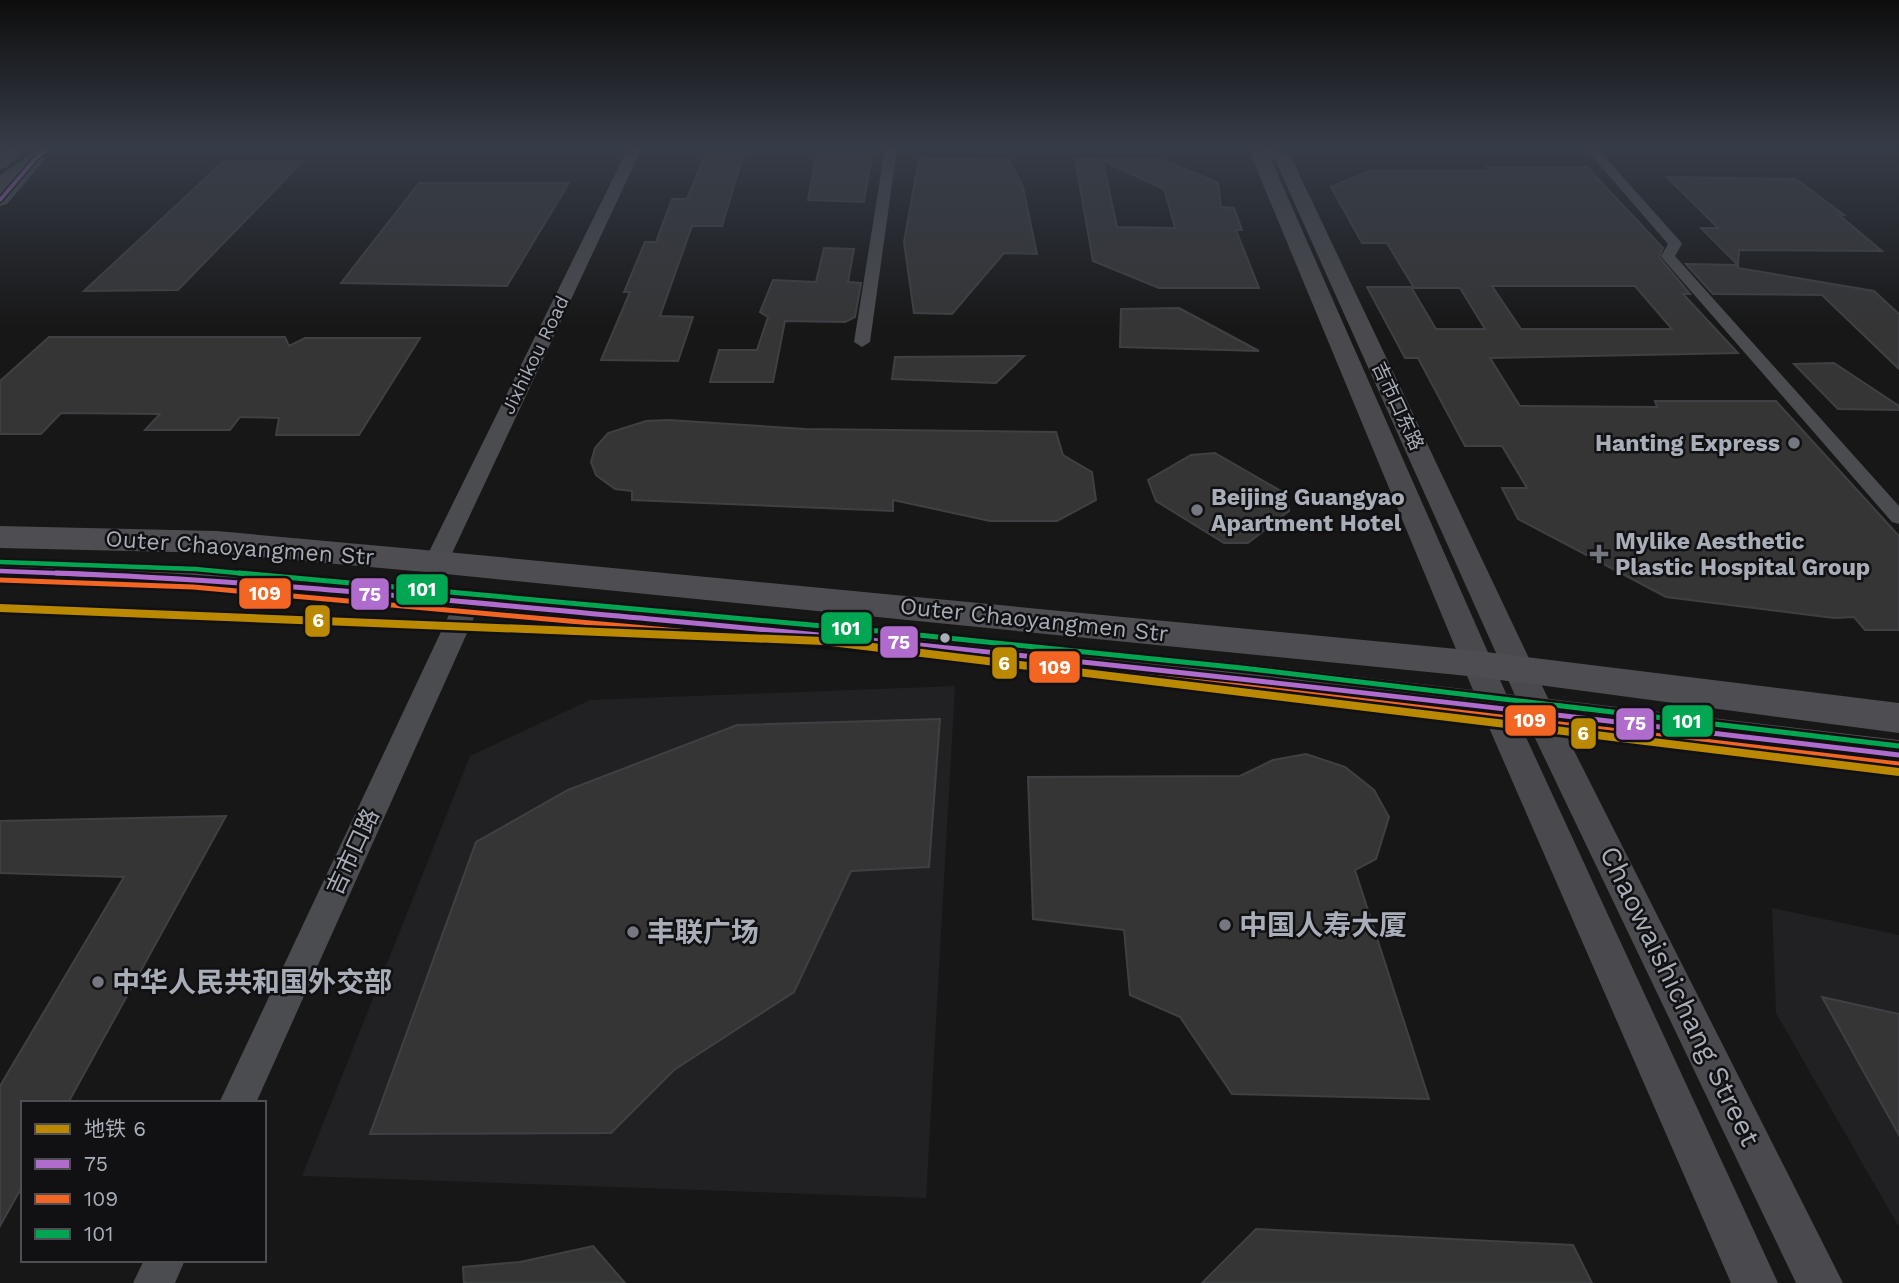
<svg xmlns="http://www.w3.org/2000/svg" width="1899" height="1283" font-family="'Work Sans','Noto Sans SC',sans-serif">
<rect width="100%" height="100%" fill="#171717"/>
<path fill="#212123" d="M 955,686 L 926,1198 L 302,1176 L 470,756 L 590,700 Z
M 1772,908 L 1899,935 L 1899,1227 L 1776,1013 Z"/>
<path fill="#353536" stroke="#3f4043" stroke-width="2" fill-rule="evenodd" d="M 706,153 L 744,153 L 722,226 L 692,226 L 660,316 L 693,317 L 678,361 L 601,360 L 630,292 L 624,292 L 645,242 L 656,242 L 672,199 L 687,199 Z
M 817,153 L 872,154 L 864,202 L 808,200 Z
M 919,158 L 1009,160 L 1023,187 L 1037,254 L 1004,253 L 952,314 L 914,313 L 904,242 Z
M 1075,159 L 1164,160 L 1218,183 L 1221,207 L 1234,208 L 1242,230 L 1236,230 L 1259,288 L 1159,288 L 1093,261 ZM 1103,161 L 1164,189 L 1175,228 L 1117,227 Z
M 224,161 L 303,161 L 178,290 L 84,291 Z
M 1487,167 L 1587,167 L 1663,248 L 1659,257 L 1690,294 L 1683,294 L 1738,353 L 1490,358 L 1520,406 L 1657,407 L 1655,401 L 1776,401 L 1899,536 L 1899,630 L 1865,630 L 1854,617 L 1834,618 L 1666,597 L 1518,519 L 1502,488 L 1527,488 L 1502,446 L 1465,446 L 1418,358 L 1405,358 L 1367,287 L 1411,287 L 1436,329 L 1485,329 L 1460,288 L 1414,288 L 1387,243 L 1362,243 L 1331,187 L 1369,171 L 1490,171 ZM 1492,286 L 1635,286 L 1672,329 L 1521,329 Z
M 1667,177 L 1796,179 L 1844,215 L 1839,215 L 1882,251 L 1739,250 L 1738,265 L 1701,228 L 1718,228 Z
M 419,183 L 569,183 L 507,286 L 341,283 Z
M 824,248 L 854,249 L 848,282 L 861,283 L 855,317 L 845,322 L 785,321 L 773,382 L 710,382 L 719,350 L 757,350 L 768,317 L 760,312 L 773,280 L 816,282 Z
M 1686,264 L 1738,265 L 1738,268 L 1874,291 L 1899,314 L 1899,369 L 1822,295 L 1713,294 Z
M 1179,308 L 1259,351 L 1120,347 L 1121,309 Z
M 49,337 L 285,337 L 289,346 L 305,338 L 420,338 L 359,435 L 276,435 L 279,418 L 240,417 L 230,430 L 145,430 L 160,414 L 61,413 L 41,434 L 0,434 L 0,381 Z
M 1024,356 L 996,383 L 892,379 L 895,357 Z
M 1834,363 L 1899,406 L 1899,410 L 1838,409 L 1794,364 Z
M 669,420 L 805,429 L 1056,432 L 1063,455 L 1092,472 L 1096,500 L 1057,521 L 990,521 L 893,500 L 893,511 L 632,500 L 632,491 L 615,489 L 596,475 L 591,462 L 595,448 L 608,433 L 646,421 Z
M 1215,453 L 1286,494 L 1289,511 L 1248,543 L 1224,543 L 1156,501 L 1148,480 L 1191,455 Z
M 940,719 L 929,867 L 851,871 L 794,992 L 674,1070 L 611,1133 L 370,1134 L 476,842 L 568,790 L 737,725 Z
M 1306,754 L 1345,767 L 1374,790 L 1389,817 L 1376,859 L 1355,870 L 1429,1099 L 1232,1094 L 1180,1017 L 1130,995 L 1124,930 L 1033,919 L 1028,777 L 1240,776 L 1273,760 Z
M 226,816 L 68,1103 L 23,1103 L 23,1185 L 0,1226 L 0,1086 L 124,877 L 0,873 L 0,821 Z
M 1822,997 L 1899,1014 L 1899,1135 Z
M 1256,1229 L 1573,1245 L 1592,1283 L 1202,1283 Z
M 593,1246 L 625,1283 L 464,1283 L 463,1267 L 520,1262 Z"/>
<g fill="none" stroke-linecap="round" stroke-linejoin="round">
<path fill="#4b4c50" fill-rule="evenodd" d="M 885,148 L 897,148 L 870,342 L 862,347 L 854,342 Z
M 1585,148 L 1597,148 L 1680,241 L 1682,244 L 1675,256 L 1899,506 L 1899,524 L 1892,522 L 1663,259 L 1661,256 L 1668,244 Z"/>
<path fill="#4b4c50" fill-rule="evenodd" d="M 40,148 L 56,148 L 0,187 L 0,175 Z
M 628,148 L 642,148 L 448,562 L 445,568 L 427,568 L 424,562 Z
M 468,593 L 477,596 L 481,602 L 256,1103 L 219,1103 L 455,602 L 459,596 Z
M 144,1260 L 185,1260 L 175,1283 L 133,1283 Z"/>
<path fill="#4a4a4e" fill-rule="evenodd" d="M 1253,148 L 1279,148 L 1292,159 L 1554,711 L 1843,1283 L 1796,1283 L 1522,711 L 1276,162 L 1270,157 L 1512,707 L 1778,1283 L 1731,1283 L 1480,707 L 1252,158 Z"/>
<path fill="#4d4f52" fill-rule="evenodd" d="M 36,152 L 46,158 L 7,204 L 0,206 L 0,187 L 29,154 Z"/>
<path fill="#4e4e52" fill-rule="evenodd" d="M 6,148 L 27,148 L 7,167 L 0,169 L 0,152 Z
M 0,526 L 217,531 L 436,551 L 1478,651 L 1899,703 L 1899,733 L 1478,677 L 436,573 L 217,553 L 0,548 Z
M 0,560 L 194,567 L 888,628 L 1241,663 L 1899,740 L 1899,770 L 1241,691 L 888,654 L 194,589 L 0,582 Z"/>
<defs>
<path id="bus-1-far2" d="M 0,200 L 36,158 L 49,148"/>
<path id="bus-1-far1" d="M 0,571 L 104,575"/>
<path id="bus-1" d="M 56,573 C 254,580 452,601 650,619 C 1067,657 1483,706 1899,755"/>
<path id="bus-2" d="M 0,580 L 193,587 L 887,650 L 1240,686 L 1898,764"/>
<path id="bus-3-far1" d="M 0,562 L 195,569 L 258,575"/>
<path id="bus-3" d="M 239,573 L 889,632 L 1242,668 L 1899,746"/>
</defs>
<use href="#bus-1-far2" stroke="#111113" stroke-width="7"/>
<use href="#bus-1-far1" stroke="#111113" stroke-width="9"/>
<use href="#bus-1" stroke="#111113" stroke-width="10"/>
<use href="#bus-2" stroke="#111113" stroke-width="10"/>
<use href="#bus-3-far1" stroke="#111113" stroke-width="9"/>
<use href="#bus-3" stroke="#111113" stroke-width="10"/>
<use href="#bus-1-far2" stroke="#b06ccc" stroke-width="3.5"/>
<use href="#bus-1-far1" stroke="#b06ccc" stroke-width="4.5"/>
<use href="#bus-1" stroke="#b06ccc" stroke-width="5"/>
<use href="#bus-2" stroke="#f26522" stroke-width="5"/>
<use href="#bus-3-far1" stroke="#00a651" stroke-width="4.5"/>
<use href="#bus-3" stroke="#00a651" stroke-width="5"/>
<defs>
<path id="metro-1" d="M 0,608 L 823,641 L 1899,772"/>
</defs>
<use href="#metro-1" stroke="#111113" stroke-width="13"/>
<use href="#metro-1" stroke="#bb8900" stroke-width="8"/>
</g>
<linearGradient id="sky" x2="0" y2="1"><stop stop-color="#0d0d0d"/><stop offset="0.45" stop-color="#363c47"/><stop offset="1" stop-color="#363c47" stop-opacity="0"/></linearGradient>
<rect width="1899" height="327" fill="url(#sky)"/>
<g fill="#757880" stroke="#111113" stroke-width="2.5">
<circle cx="1794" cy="443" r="7"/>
<circle cx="1197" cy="510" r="7"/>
<path d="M1595.5 543.5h7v7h7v7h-7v7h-7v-7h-7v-7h7z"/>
<circle cx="1225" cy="925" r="7"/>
<circle cx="633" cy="932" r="7"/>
<circle cx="98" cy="982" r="7"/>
</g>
<circle fill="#a8adb8" stroke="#111113" stroke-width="2.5" cx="945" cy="638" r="6"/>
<g text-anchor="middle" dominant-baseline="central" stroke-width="5" stroke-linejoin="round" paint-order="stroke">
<g font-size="19" fill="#a8adb8" stroke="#111113">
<text transform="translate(535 355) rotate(-64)">Jixhikou Road</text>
<text transform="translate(1398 406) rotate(65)">吉市口东路</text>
</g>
<g font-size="23" font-weight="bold" fill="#a8adb8" stroke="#111113" text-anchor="start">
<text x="1780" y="443" text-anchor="end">Hanting Express</text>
<text x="1211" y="497">Beijing Guangyao<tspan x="1211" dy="26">Apartment Hotel</tspan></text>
<text x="1615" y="541">Mylike Aesthetic<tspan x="1615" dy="26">Plastic Hospital Group</tspan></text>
</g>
<g font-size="23" fill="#a8adb8" stroke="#111113">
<text transform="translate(240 548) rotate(4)">Outer Chaoyangmen Str</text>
<text transform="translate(1034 620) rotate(6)">Outer Chaoyangmen Str</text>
<text transform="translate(353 852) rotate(-65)">吉市口路</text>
</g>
<g font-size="28" font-weight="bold" fill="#a8adb8" stroke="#111113" text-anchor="start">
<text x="1239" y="925">中国人寿大厦</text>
<text x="647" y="932">丰联广场</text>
<text x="112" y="982">中华人民共和国外交部</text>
</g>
<g font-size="28" fill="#a8adb8" stroke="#111113">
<text transform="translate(1680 996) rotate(64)">Chaowaishichang Street</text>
</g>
</g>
<g stroke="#111113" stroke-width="2.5">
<rect x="395" y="573" width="54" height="33" rx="7" fill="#00a651"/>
<rect x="238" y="577" width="54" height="33" rx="7" fill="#f26522"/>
<rect x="350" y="577" width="40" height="34" rx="7" fill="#b06ccc"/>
<rect x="304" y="604" width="27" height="34" rx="7" fill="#bb8900"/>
<rect x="820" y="611" width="53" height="34" rx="7" fill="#00a651"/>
<rect x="879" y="625" width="40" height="34" rx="7" fill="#b06ccc"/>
<rect x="991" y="646" width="27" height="34" rx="7" fill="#bb8900"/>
<rect x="1028" y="650" width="53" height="34" rx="7" fill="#f26522"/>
<rect x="1504" y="704" width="53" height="33" rx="7" fill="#f26522"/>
<rect x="1661" y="704" width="53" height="34" rx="7" fill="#00a651"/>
<rect x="1615" y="707" width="40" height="34" rx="7" fill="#b06ccc"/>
<rect x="1570" y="717" width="27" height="33" rx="7" fill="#bb8900"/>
</g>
<g font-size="19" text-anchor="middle" font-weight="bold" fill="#fff">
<text x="422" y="596">101</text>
<text x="265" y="600">109</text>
<text x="370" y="601">75</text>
<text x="318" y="627">6</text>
<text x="846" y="635">101</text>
<text x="899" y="649">75</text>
<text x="1004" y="670">6</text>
<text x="1055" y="674">109</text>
<text x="1530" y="727">109</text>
<text x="1687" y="728">101</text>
<text x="1635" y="730">75</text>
<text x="1583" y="740">6</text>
</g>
<rect x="21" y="1101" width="245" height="161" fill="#111113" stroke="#4d4f55" stroke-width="2"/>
<rect x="35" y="1124" width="35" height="10" fill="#bb8900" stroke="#4d4f55" stroke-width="2"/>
<text x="84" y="1136" font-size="21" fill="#a8adb8">地铁 6</text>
<rect x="35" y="1159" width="35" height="10" fill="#b06ccc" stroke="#4d4f55" stroke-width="2"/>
<text x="84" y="1171" font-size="21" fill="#a8adb8">75</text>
<rect x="35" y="1194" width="35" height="10" fill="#f26522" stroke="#4d4f55" stroke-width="2"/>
<text x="84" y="1206" font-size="21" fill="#a8adb8">109</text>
<rect x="35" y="1229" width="35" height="10" fill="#00a651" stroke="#4d4f55" stroke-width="2"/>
<text x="84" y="1241" font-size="21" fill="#a8adb8">101</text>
</svg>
